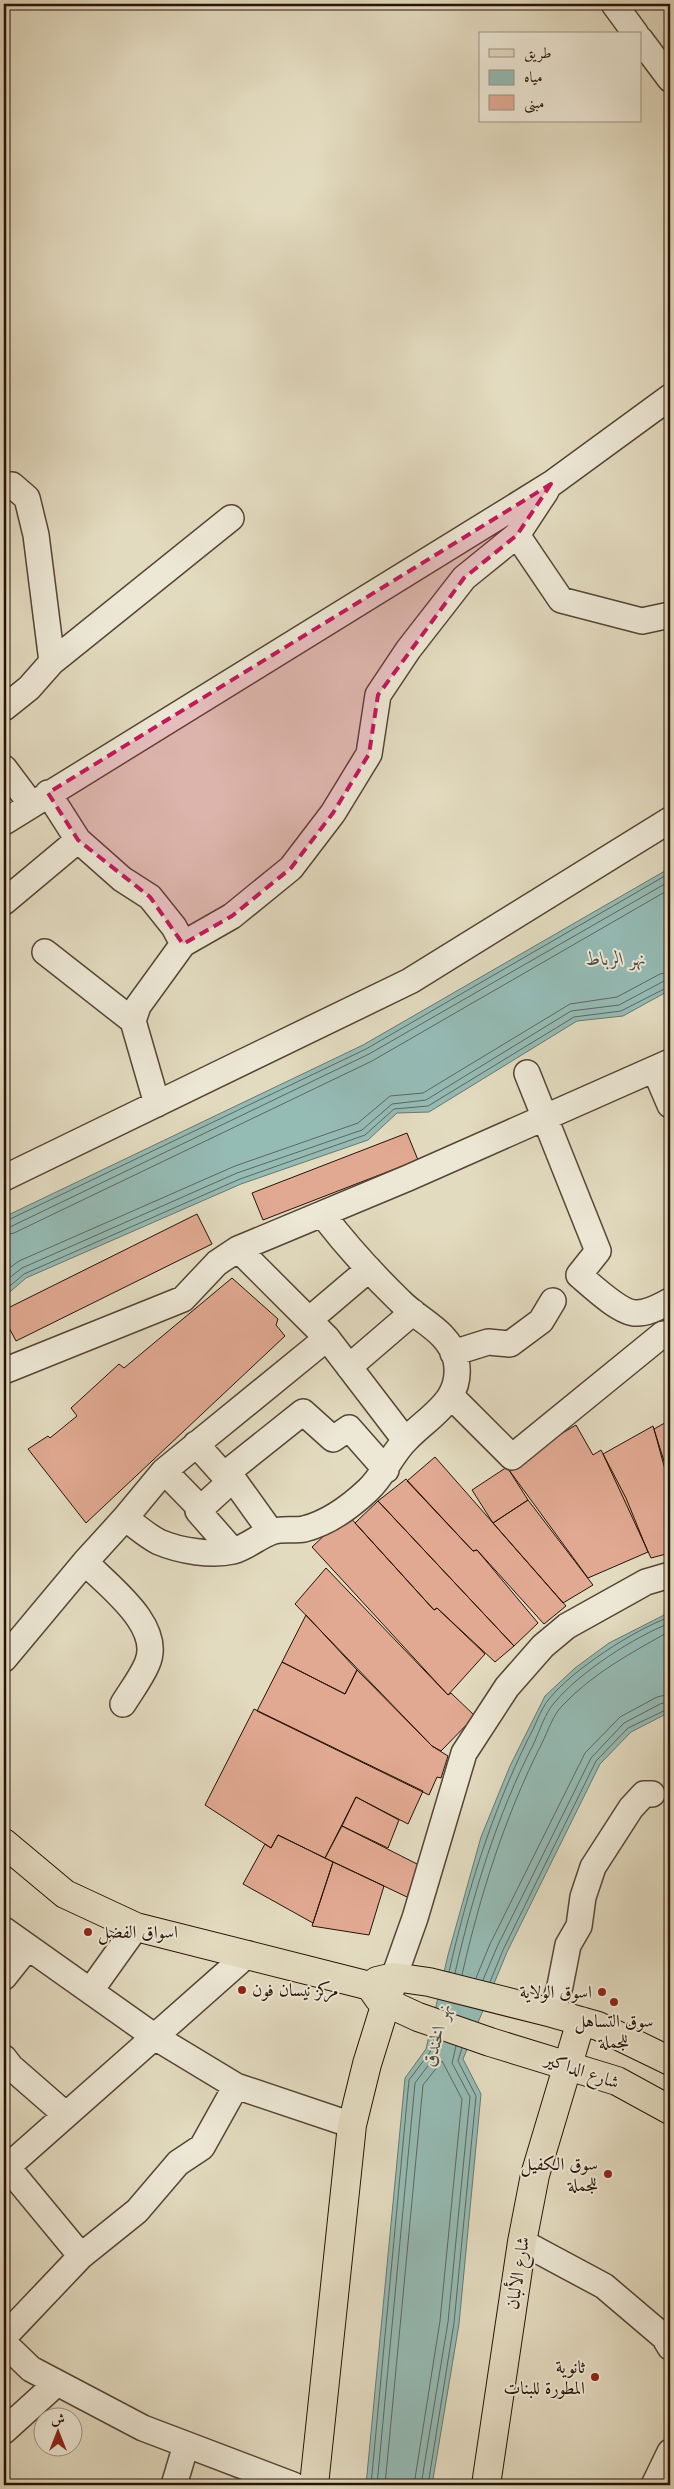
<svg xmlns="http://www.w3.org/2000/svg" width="674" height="2489" font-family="Cardo,Amiri,serif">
<rect width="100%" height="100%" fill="#e3dbc0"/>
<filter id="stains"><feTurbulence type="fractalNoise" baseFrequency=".004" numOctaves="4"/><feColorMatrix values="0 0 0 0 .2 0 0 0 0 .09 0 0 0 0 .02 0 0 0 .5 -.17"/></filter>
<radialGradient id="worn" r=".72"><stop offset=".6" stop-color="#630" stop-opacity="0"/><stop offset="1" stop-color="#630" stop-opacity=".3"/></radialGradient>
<path fill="#95bbb5" stroke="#69786f" d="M 670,868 L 670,990 L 623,1016 L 577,1021 L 429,1112 L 397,1113 L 368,1140 L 241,1184 L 26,1278 L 4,1297 L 4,1217 L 363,1045 Z
M 670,1612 L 670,1712 L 631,1732 L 600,1764 L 507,1952 L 463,2059 L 481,2094 L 459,2324 L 432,2485 L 366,2485 L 405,2078 L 426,2049 L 448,1955 L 481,1837 L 510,1766 L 545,1696 L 575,1668 L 609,1643 Z"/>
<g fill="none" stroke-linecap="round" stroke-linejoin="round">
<path stroke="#5e675e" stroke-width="1" d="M 4,1222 L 366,1049 L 670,873
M 4,1228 L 10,1227 L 369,1054 L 670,881
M 4,1235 L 14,1233 L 372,1061 L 670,889
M 4,1272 L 19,1261 L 235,1166 L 358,1123 L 390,1096 L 423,1093 L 570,1004 L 617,997 L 660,974 L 670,972
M 4,1282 L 22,1268 L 237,1173 L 362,1130 L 392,1104 L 426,1100 L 571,1011 L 619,1005 L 664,981 L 670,980
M 4,1291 L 24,1274 L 240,1179 L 365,1135 L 394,1109 L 428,1106 L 574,1017 L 621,1011 L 670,986
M 449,1972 C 467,1892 492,1812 528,1739 C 535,1727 540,1710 549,1699 C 572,1670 635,1629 670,1617
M 455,1973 C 473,1894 497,1815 534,1743 C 540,1730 545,1713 555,1702 C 580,1672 634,1637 670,1623
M 462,1975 C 480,1895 505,1816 542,1743 C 548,1731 553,1715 562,1706 C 593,1673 631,1653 670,1631
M 476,1978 L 490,1944 L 585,1753 L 620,1717 L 657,1697 L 670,1694
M 483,1980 L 497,1947 L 591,1758 L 624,1723 L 660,1704 L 670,1701
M 490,1982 L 503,1950 L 596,1761 L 628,1728 L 670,1708
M 371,2485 L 409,2080 L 430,2052 L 434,2038
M 377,2485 L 415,2083 L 436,2055 L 440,2040
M 385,2485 L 423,2085 L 442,2061 L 462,2099 L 440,2321 L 414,2485
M 421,2485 L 448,2322 L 470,2097 L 452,2063 L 456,2046
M 428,2485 L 454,2323 L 476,2096 L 458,2061 L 462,2048"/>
</g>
<path fill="#e1a992" stroke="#271307" d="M 407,1133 L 418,1160 L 263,1220 L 252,1193 Z
M 197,1214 L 212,1244 L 16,1341 L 4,1318 L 4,1310 Z
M 232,1278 L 278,1319 L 276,1325 L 285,1336 L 86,1523 L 28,1449 L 48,1436 L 50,1438 L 77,1416 L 71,1408 L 119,1364 L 124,1368 Z
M 670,1420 L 670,1488 L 654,1429 Z
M 576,1425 L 593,1455 L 601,1450 L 626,1498 L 648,1552 L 588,1578 L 509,1470 L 539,1447 Z
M 653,1426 L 670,1480 L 670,1553 L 651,1558 L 603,1454 Z
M 435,1457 L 566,1606 L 544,1624 L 477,1550 L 473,1551 L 407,1481 Z
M 507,1467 L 528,1500 L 493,1523 L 472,1490 Z
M 406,1479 L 473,1551 L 477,1550 L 538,1623 L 514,1646 L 378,1501 Z
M 528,1500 L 593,1585 L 563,1603 L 493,1523 Z
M 378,1501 L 514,1646 L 495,1662 L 437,1608 L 434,1610 L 355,1523 Z
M 347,1514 L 434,1610 L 437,1608 L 485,1654 L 448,1695 L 312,1547 Z
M 326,1568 L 448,1695 L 451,1693 L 475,1716 L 441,1751 L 432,1746 L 295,1604 Z
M 306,1615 L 357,1670 L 345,1694 L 282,1662 Z
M 282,1662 L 345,1694 L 357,1670 L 432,1746 L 448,1756 L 441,1778 L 437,1777 L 429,1795 L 257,1711 Z
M 254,1709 L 423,1791 L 408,1824 L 356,1797 L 325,1858 L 278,1835 L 271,1848 L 205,1805 Z
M 356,1797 L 399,1820 L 388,1848 L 342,1826 Z
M 342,1826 L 419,1865 L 407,1897 L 325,1858 Z
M 278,1835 L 333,1862 L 313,1923 L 243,1884 L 265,1844 L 271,1848 Z
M 333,1862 L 384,1886 L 369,1935 L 312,1926 Z"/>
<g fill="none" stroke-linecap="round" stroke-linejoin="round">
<defs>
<path id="minor" d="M 614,4 L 636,34
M 640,39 L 670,79
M 4,486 L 12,485 L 27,498 L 36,535 L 52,662 L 29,688 L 4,708
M 517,535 L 561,600 L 642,621 L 670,615
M 52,662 L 231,518
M 4,768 L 31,804
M 48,793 L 78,840 L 122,879 L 150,897 L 174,927 L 183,944
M 4,822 L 551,484 L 670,397
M 4,902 L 78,840
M 45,952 L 133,1021
M 655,1070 L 670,1105
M 527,1073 L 598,1251 L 579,1275 C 592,1286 621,1314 637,1313 C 649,1313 660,1306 670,1301
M 157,1104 L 133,1021 L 138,1006 L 183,944 L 232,916 L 291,868 L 333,813 L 369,754 L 378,695 L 408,650 L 464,578 L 517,535 L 546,491
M 4,1178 L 410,981 L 670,820
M 238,1249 L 327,1338 L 405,1440
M 309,1320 L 369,1269
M 453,1353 L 488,1342 L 510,1344 L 541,1321 L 553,1301
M 349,1367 L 413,1312
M 4,1371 L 183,1299 L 217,1263 L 238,1249 L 408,1178 L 670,1062
M 451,1396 L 512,1457 L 663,1334
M 196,1444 L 230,1482
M 164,1471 L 201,1509
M 224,1475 L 303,1412 L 333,1439 L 349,1428 L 386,1470
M 125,1518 L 164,1471 L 327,1338
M 233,1551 L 198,1511 L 233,1479 L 271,1532
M 85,1562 L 125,1518 C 136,1526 147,1536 159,1542 C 180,1551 212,1556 233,1551 C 247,1547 258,1537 271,1532 C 281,1528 294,1531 304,1529 C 328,1523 351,1506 368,1490 C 384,1475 392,1453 407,1439 C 430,1415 464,1400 456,1360 C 449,1331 419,1321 400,1301 C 372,1274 346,1245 322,1214
M 4,1659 L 85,1562 C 108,1586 164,1626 147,1664 C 141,1678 131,1691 123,1704
M 4,1930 L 155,2037 L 236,2086 L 352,2125
M 4,1977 L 28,1947
M 394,1977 L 415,1918 L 464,1753 L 507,1687 L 543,1646 L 567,1626 L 646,1582 L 670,1575
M 91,1990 L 136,1927
M 552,2013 L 560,1986 L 568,1945 L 579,1926 L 583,1897 L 593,1867 L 631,1808 L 644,1794 L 652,1794
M 4,2058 L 11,2067 L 66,2115
M 4,2163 L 81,2256
M 4,2170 L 248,1954
M 522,2242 L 604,2286 L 664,2337 L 670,2347
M 4,2337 L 81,2256 L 137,2211 L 178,2163 L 202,2147 L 236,2086
M 4,2343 L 31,2369 L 143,2428 L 293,2485
M 4,2431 L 57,2383
M 174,2485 L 186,2445
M 654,2485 L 670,2452"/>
<path id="major" d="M 4,1843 L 65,1894 L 136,1927 L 370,1986 L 379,1999 L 418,2017 L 490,2042 L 617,2081 L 670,2110
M 377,1981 L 394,1977 L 429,1982 L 552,2013 L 598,2026 L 670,2061
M 314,2485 L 352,2125 L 367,2064 L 394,1977
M 486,2485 L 522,2242 L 535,2175 L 581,2021"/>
</defs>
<use href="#minor" stroke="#564535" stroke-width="28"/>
<use href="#major" stroke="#271307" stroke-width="30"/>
<use href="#minor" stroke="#ede8d6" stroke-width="25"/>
<use href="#major" stroke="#e3dbc0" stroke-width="28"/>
</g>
<path fill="#c2185b" fill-opacity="0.2" stroke="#c2185b" stroke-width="4" stroke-dasharray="10 6" stroke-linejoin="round" d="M 551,484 L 517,535 L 464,578 L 378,695 L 369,754 L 333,813 L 291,868 L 232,916 L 183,944 L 150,897 L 78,840 L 48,793 Z"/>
<g fill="#8f2418" stroke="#ede8d6" stroke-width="2">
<circle cx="88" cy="1932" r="5"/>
<circle cx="242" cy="1990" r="5"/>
<circle cx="602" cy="1992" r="5"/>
<circle cx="614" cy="2002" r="5"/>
<circle cx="608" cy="2174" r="5"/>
<circle cx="595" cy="2377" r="5"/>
</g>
<g text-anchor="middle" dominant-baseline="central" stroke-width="4" stroke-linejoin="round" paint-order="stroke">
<g font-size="18" fill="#271307" stroke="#ede8d6" text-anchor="end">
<text x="98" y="1932" text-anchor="start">اسواق الفضل</text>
<text x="252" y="1990" text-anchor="start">مركز نيسان فون</text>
<text x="592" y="1992">اسوق الولاية</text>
<text x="614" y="2021" text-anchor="middle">سوق التساهل<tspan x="614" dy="21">للجملة</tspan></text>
<text x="598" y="2164">سوق الكفيل<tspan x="598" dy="21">للجملة</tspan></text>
<text x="585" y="2367">ثانوية<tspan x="585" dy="21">المطورة للبنات</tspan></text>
</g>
<g font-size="18" fill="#271307" stroke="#ede8d6">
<text transform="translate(582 2071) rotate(19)">شارع الداكير</text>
<text transform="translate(518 2273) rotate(-81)">شارع الألبان</text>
</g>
<g font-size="19" font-style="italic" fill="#4e4e44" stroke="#ede8d6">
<text x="616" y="959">نهر الرباط</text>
<text transform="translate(437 2035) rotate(-75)">نهر الخندق</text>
</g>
</g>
<rect width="674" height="2489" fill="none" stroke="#e3dbc0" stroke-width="20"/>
<rect x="5" y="5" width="664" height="2479" fill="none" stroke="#271307" stroke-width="2.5"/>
<rect x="10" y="10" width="654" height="2469" fill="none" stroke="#271307"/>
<rect x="479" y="32" width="162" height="90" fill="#ede8d6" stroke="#9e9383"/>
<rect x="489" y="49" width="25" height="8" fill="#e3dbc0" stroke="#9e9383"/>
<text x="524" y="58" font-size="15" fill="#271307">طريق</text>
<rect x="489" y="70" width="25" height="15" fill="#95bbb5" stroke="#9e9383"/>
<text x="524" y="82" font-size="15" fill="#271307">مياه</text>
<rect x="489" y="95" width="25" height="15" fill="#e1a992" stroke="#9e9383"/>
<text x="524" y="108" font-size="15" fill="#271307">مبنى</text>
<g transform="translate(58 2432)"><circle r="24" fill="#ede8d6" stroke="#9e9383"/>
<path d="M0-4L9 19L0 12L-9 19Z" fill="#8f2418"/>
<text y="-8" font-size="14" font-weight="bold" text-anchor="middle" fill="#271307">ش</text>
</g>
<rect width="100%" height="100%" filter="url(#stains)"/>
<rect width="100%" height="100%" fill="url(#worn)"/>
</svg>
